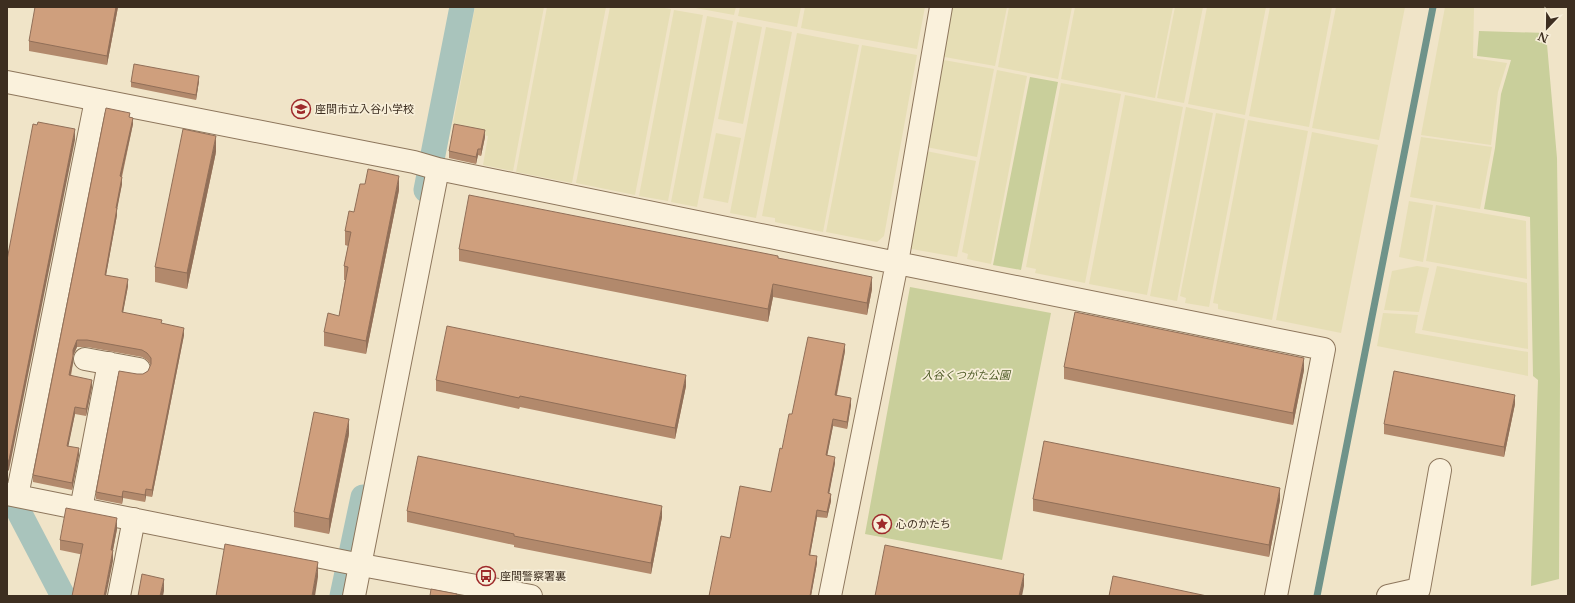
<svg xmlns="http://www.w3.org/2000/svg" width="1575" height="603" font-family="'Libre Baskerville','Noto Sans JP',serif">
<rect width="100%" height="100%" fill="#f0e4c8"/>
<path fill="#e6deb5" d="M 475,7 L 544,7 L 513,171 L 483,165 L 488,136 L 452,129 Z
M 547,7 L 606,7 L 572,183 L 516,172 Z
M 610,7 L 658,7 L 671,9 L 635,195 L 576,183 Z
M 690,7 L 736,7 L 734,15 Z
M 740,7 L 801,7 L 797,27 L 738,16 Z
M 805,7 L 925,7 L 917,49 L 801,28 Z
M 948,7 L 1007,7 L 995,66 L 939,56 Z
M 1009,7 L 1072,7 L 1058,79 L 998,67 Z
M 1075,7 L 1173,7 L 1155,98 L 1061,79 Z
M 1175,7 L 1203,7 L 1184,103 L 1157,98 Z
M 1207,7 L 1266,7 L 1245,115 L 1188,104 Z
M 1270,7 L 1332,7 L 1309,127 L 1249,116 Z
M 1336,7 L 1405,7 L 1379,140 L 1312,128 Z
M 1445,7 L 1474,7 L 1473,58 L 1507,63 L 1498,92 L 1491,145 L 1421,135 Z
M 674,10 L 703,15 L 668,201 L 639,196 Z
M 707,16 L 733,21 L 697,207 L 671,202 Z
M 737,22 L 762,27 L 743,124 L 718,119 Z
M 766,27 L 792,32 L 756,218 L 730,213 Z
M 797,33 L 859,45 L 823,232 L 775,222 L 775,218 L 762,216 Z
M 862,45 L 917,55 L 884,236 L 877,242 L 826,232 Z
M 938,59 L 994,69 L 977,157 L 921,146 Z
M 997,70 L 1027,76 L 991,264 L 967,259 L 968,254 L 962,252 Z
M 1061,83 L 1121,94 L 1085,283 L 1035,273 L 1036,269 L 1026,267 Z
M 1125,95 L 1183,107 L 1147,295 L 1089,284 Z
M 1186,107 L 1213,113 L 1177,301 L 1150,296 Z
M 1216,113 L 1245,119 L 1209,307 L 1185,303 L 1186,298 L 1180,296 Z
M 1248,120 L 1308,131 L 1272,320 L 1218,309 L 1218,304 L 1213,303 Z
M 1312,132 L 1378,145 L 1341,333 L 1276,320 Z
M 716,133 L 741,138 L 728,203 L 703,198 Z
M 1421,137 L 1492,147 L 1480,209 L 1410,197 Z
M 926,151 L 976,161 L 957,257 L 906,248 Z
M 1409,201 L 1433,205 L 1423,262 L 1399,257 Z
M 1436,205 L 1526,221 L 1527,279 L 1426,261 Z
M 1417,266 L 1429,268 L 1419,312 L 1384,310 L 1392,271 Z
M 1437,266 L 1527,283 L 1528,349 L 1422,330 Z
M 1383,313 L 1418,315 L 1415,333 L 1528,352 L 1528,376 L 1377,346 Z"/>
<path fill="#c9cf9b" d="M 1479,31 L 1546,33 L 1557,158 L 1560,379 L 1559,579 L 1531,586 L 1538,380 L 1533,376 L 1530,217 L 1484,209 L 1495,148 L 1501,94 L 1511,60 L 1477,56 Z
M 1030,77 L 1058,82 L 1021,270 L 993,265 Z
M 910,287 L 1051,313 L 1002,560 L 865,534 Z"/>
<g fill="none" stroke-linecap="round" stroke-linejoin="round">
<path stroke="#6f938a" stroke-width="7" d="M 1317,596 L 1433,7"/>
<path stroke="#a9c4bc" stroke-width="25" d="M 426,190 L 462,7
M 18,510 L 63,596
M 342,596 L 363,497"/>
<defs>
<path id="minor" d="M 7,82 L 414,162 L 438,169 L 897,263 L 1324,349 L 1276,596
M 85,359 L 139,369
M 7,494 L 356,564 L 531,596
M 17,496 L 96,100
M 81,509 L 109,363
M 119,596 L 134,519
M 354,596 L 438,169
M 830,596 L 897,263 L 941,7
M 1388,596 L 1419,589 L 1440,470"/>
</defs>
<use href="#minor" stroke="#8d765c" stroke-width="24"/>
<use href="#minor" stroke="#faf1dc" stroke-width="22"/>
</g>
<path fill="#b2896c" d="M 118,7 L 107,65 L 29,51 L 29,41 Z
M 199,81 L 196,100 L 131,87 L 131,82 Z
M 130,117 L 133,124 L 122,177 L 122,184 L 117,208 L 117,215 L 106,275 L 128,286 L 123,312 L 162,324 L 184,335 L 152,497 L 146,496 L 145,502 L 123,498 L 122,504 L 96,499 L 96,492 L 137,374 L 143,374 L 148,371 L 151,365 L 147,360 L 142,357 L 87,347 L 77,347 L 73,356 L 73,363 L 71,376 L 92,387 L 86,416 L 75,414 L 68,446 L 79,455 L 72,490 L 33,482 L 33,475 Z
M 485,137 L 481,156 L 478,155 L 476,164 L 449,158 L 449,151 Z
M 216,152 L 187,289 L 155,282 L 155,267 Z
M 399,190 L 366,354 L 324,346 L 324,332 L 339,316 L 345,280 L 344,280 L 344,266 L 348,246 L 345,245 L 345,231 L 354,212 Z
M 459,249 L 778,258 L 872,289 L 867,315 L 773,297 L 768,322 L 459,261 Z
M 845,351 L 837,395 L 851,405 L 847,429 L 833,426 L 827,455 L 835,463 L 829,493 L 831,501 L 827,518 L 817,517 L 810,555 L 817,563 L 811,596 L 709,596 L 730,538 L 771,492 L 792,414 Z
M 1064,367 L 1304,370 L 1293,425 L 1064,379 Z
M 436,380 L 686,386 L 675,439 L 520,407 L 519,409 L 436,391 Z
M 1515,404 L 1504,457 L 1384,434 L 1384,424 Z
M 349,434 L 329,534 L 294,527 L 294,512 Z
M 1033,499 L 1280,500 L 1269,557 L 1033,511 Z
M 407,511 L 662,517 L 651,574 L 514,547 L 514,545 L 407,522 Z
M 117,529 L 113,550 L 113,561 L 60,550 L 60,540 Z"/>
<path fill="#916f58" d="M 116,7 L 118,7 L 107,65 L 107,56 Z
M 199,76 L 199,81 L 196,100 L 196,95 Z
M 133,118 L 133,124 L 120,183 L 120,176 Z
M 75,129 L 75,140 L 9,470 L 7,472 L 7,461 Z
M 485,130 L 485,137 L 481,156 L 481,149 Z
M 216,136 L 216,152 L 187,289 L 187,273 Z
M 478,149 L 478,155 L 476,164 L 476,157 Z
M 399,176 L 399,190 L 366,354 L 366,341 Z
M 122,177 L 122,184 L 116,215 L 116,208 Z
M 117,208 L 117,215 L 105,281 L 105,275 Z
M 872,277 L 872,289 L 867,315 L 867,303 Z
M 128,279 L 128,286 L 122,318 L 122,312 Z
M 773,284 L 773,297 L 768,322 L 768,309 Z
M 184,328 L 184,335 L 152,497 L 152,490 Z
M 77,340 L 77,347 L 73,356 L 73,350 Z
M 845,344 L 845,351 L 835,402 L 835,395 Z
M 73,356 L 73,363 L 69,382 L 69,375 Z
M 1304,358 L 1304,370 L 1293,425 L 1293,413 Z
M 686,375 L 686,386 L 675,439 L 675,428 Z
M 92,380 L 92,387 L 86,416 L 86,409 Z
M 1515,395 L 1515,404 L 1504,457 L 1504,447 Z
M 851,398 L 851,405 L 847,429 L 847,422 Z
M 75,407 L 75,414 L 67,453 L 67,446 Z
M 349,419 L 349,434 L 329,534 L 329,519 Z
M 833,419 L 833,426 L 826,462 L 826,455 Z
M 79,448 L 79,455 L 72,490 L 72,483 Z
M 835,457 L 835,463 L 828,500 L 828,493 Z
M 1280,488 L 1280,500 L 1269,557 L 1269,545 Z
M 146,489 L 146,496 L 145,502 L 145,495 Z
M 123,491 L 123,498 L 122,504 L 122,497 Z
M 831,494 L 831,501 L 827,518 L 827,512 Z
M 662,506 L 662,517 L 651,574 L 651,563 Z
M 817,510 L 817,517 L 809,561 L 809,555 Z
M 117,518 L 117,529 L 111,560 L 111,550 Z
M 113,550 L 113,561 L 106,596 L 104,596 Z
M 817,556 L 817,563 L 811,596 L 810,596 Z
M 318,562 L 318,577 L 315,596 L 312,596 Z
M 1024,574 L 1024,586 L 1022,596 L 1019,596 Z
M 164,579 L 164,591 L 163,596 L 160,596 Z"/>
<path fill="#cf9f7d" stroke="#916f58" d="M 35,7 L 116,7 L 107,56 L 29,41 Z
M 134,64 L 199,76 L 196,95 L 131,82 Z
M 106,108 L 130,113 L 129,117 L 133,118 L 120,176 L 122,177 L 116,208 L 117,208 L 105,275 L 128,279 L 122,312 L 162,320 L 161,323 L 184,328 L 152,490 L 146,489 L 145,495 L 123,491 L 122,497 L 96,492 L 119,371 L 137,374 L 143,374 L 148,371 L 151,364 L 151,358 L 147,353 L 142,350 L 87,340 L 77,340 L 73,350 L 73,356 L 69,375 L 92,380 L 86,409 L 75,407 L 67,446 L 79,448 L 72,483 L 33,475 Z
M 38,122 L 75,129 L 9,460 L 7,461 L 7,260 L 33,124 L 37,125 Z
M 454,124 L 485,130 L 481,149 L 478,149 L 476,157 L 449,151 Z
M 183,129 L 216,136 L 187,273 L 155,267 Z
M 368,169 L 399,176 L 366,341 L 324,332 L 328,313 L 339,316 L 348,267 L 344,266 L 351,232 L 345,231 L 349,211 L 354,212 L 360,184 L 365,184 Z
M 469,195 L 778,256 L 778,258 L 872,277 L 867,303 L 773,284 L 768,309 L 459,249 Z
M 1075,312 L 1304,358 L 1293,413 L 1064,367 Z
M 447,326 L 686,375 L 675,428 L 520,396 L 519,398 L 436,380 Z
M 808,337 L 845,344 L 835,395 L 851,398 L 847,422 L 833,419 L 826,455 L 835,457 L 828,493 L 831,494 L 827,512 L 817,510 L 809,555 L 817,556 L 810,596 L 709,596 L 721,536 L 730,538 L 740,486 L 771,492 L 780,448 L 782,449 L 789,414 L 792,414 Z
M 1394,371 L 1515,395 L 1504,447 L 1384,424 Z
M 314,412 L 349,419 L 329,519 L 294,512 Z
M 1044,441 L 1280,488 L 1269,545 L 1033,499 Z
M 418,456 L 662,506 L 651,563 L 514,536 L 514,534 L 407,511 Z
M 66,508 L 117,518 L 111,550 L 113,550 L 104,596 L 72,596 L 83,544 L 60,540 Z
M 225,544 L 318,562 L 312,596 L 216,596 Z
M 885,545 L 1024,574 L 1019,596 L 875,596 Z
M 142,574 L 164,579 L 160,596 L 138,596 Z
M 1113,576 L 1207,596 L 1109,596 Z
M 431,589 L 457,594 L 457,596 L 430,596 Z"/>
<defs>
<symbol id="school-ring" viewBox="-11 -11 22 22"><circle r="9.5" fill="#f7eed8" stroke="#9e2a2b" stroke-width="1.5"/><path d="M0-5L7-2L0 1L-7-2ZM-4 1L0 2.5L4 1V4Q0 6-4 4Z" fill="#9e2a2b"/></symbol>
<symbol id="sight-ring" viewBox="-11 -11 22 22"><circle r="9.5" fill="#f7eed8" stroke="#9e2a2b" stroke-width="1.5"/><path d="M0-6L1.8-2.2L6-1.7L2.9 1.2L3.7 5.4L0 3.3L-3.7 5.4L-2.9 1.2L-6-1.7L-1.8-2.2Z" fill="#9e2a2b"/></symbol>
<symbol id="bus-ring" viewBox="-11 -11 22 22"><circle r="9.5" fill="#f7eed8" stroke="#9e2a2b" stroke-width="1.5"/><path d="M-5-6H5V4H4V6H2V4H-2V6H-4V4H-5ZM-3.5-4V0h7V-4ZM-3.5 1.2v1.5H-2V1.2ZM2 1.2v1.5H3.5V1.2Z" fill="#9e2a2b"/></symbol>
</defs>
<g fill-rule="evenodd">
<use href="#school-ring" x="290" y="98" width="22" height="22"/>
<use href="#sight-ring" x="871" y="513" width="22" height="22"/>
<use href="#bus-ring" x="475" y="565" width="22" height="22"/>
</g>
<g text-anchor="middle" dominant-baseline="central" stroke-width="3.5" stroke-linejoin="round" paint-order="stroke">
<g font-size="11" fill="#3d2e20" stroke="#f7eed8" text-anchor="start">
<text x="315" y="109">座間市立入谷小学校</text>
<text x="896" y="524">心のかたち</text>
<text x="500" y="576">座間警察署裏</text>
</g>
<g font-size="11" font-style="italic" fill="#4d5a26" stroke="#f7eed8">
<text x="966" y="375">入谷くつがた公園</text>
</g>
</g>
<rect width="1575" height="603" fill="none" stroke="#3d2e20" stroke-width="16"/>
<g transform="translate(1547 28) rotate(202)" stroke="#f7eed8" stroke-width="3" paint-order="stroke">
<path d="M0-3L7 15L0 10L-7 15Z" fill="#3d2e20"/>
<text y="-6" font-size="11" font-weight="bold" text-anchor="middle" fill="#3d2e20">N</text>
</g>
</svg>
